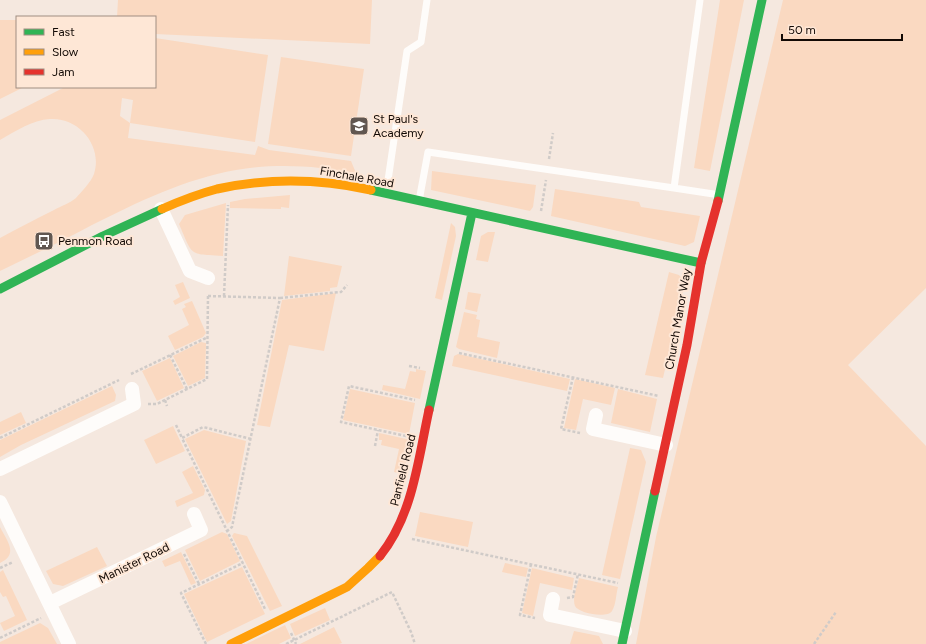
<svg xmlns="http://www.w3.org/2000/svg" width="926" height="644" font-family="Figtree,sans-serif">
<rect width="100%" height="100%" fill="#f5e8df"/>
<path fill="#fad9c1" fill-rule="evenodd" d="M 118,0 L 372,0 L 370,44 L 155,34 L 155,17 L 117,17 Z
M 720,0 L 744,0 L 710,171 L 694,168 Z
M 783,0 L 926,0 L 926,288 L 848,365 L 926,446 L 926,644 L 636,644 L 656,537 Z
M 0,20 L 17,20 L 17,87 L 24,87 L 0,99 Z
M 155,38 L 268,55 L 255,142 L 130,123 L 128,138 L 255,155 L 258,146 L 269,150 L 351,161 L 356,173 C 317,166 276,163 236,170 C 185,179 138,202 92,225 C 62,241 31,256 0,271 L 0,238 C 18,228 36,219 54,210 C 61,206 70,203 76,198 C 82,191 91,182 94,174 C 103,146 79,117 50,119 C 32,120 16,131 0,140 L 0,120 L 65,87 L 155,87 ZM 122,98 L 133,100 L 130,123 L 120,116 Z
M 281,57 L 364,69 L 351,156 L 268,144 Z
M 432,171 L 536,185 L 533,207 L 530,211 L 431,190 Z
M 555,189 L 639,202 L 641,207 L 700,216 L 694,242 L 685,246 L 551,216 Z
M 290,195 L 289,208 L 281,207 L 281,209 L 230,208 L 230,202 L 245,199 Z
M 226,203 L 223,256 C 188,254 193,256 179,224 L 185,215 Z
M 451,223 L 455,227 L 456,236 L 442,300 L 435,298 Z
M 488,232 L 495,232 L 488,262 L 476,260 L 481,236 Z
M 289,256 L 342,266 L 337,287 L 330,288 L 330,291 L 284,296 Z
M 669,272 L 679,275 L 685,282 L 663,378 L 645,375 Z
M 183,282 L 190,298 L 175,305 L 173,301 L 180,297 L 175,285 Z
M 468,292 L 481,294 L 477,312 L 465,309 Z
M 336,293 L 324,351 L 289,345 L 270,427 L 257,425 L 282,300 Z
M 192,301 L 206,333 L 203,337 L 175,350 L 168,336 L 189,325 L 182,309 L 186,307 L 184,304 Z
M 464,312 L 477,315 L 476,319 L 480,320 L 477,337 L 500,342 L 497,358 L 459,349 L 456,347 Z
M 201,342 L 206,343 L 205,378 L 188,386 L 173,356 Z
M 458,354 L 570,379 L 567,391 L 452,366 L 454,356 Z
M 170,358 L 184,388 L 157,401 L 142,371 Z
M 416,369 L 426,371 L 420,399 L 382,390 L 383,385 L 405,389 L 410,371 L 416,372 Z
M 575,379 L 615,388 L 611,405 L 583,399 L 576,430 L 564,428 Z
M 112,386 L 116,395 L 115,401 L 21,445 L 0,457 L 0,440 Z
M 350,389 L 415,403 L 409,434 L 343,420 Z
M 618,389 L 657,399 L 650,432 L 611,423 Z
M 21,412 L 26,423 L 0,435 L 0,422 Z
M 173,426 L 185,451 L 156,464 L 144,440 Z
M 204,430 L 246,441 L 231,521 L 227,524 L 185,439 Z
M 379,433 L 411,440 L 403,474 L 394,472 L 399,449 L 381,445 L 382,440 L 379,440 Z
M 630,448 L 641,450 L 646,462 L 620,579 L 602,575 Z
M 193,466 L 205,490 L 204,495 L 177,507 L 175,501 L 193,493 L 182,472 Z
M 420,512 L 473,522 L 468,547 L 415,536 Z
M 0,527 C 7,541 19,554 0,563 Z
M 222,532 L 227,534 L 240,561 L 200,581 L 185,550 Z
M 234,533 L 247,536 L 282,606 L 270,611 L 232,536 Z
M 97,547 L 107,566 L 63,586 L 53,584 L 46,571 Z
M 181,552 L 196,583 L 191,585 L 180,561 L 165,567 L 162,561 Z
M 505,563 L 528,568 L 526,577 L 502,572 Z
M 242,567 L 265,614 L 207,642 L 184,594 Z
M 532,568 L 574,578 L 572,590 L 540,583 L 533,616 L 522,613 Z
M 3,570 L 27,620 L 4,631 L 0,623 L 15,616 L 6,596 L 3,597 L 0,592 L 0,572 Z
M 579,578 L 618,587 C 616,594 616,605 612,611 C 607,619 578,613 575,606 C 572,599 577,586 579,578 Z
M 325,608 L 330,620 L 295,636 L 290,624 Z
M 40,623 L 48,628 L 57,644 L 0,644 L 0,642 Z
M 285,625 L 291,638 L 279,644 L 246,644 Z
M 334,627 L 342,643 L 339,644 L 300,644 Z
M 574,631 L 599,636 L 603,644 L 570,644 Z"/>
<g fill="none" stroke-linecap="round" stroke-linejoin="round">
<path stroke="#d0cbc8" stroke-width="2.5" stroke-dasharray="3 2" stroke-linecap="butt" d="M 549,159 L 553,133
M 541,211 L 546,180
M 208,296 L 280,298 L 232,527 L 227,531
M 224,296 L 228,205
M 280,298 L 341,292 L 347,285
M 459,353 L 659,396
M 170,355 L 187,389
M 409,366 L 420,368
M 131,374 L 208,337
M 573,377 L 561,429 L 580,433
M 165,400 L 167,406
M 148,404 L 157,404 L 207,379 L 208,295
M 176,425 L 182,438
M 406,436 L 341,422 L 349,386 L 415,400
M 0,438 L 119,380
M 251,439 L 203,427 L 182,438 L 265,609
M 375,446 L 378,430
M 412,539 L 618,583
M 184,554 L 199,584
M 531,564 L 520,615 L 535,618
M 0,568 L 13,562
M 567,598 L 573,597 L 578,574
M 291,633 L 296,644
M 0,638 L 41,618
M 206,644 L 181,593 L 243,563
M 286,644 L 392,592 L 411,632 L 415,644
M 814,644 L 836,612"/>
<path stroke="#fefcfa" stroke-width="7" d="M 700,0 L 674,188 L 720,195
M 386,194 L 407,51 L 421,42 L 427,0
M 419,201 L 428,152 L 674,188"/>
<path stroke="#fefcfa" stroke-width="14" d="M 161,209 L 190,271 L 208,278
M 596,415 L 593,429 L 666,445
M 0,469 L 134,404 L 132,389
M 0,502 L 69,644
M 553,599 L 550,615 L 625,631
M 50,603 L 201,530 L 194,514"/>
<path stroke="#30b455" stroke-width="9" d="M 371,190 L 701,263
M 718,201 L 762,0
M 0,289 L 103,236 L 162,209
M 429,410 L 472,213
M 622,644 L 655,491"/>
<path stroke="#ff9f0a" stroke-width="9" d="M 162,209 C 180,201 198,194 217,189 C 267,178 321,179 371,190
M 231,644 L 347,587 L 368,568 L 380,556"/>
<path stroke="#e5322d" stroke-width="9" d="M 655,491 L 687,345 L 701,263 L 718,201
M 380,556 C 413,515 418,460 429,410"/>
</g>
<defs>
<symbol id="school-square" viewBox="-11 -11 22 22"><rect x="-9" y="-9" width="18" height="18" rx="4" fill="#615751" stroke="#fee7d6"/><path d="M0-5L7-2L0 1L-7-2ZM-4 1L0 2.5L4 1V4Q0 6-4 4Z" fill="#fff"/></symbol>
<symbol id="bus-square" viewBox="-11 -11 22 22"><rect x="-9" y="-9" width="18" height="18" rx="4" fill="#615751" stroke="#fee7d6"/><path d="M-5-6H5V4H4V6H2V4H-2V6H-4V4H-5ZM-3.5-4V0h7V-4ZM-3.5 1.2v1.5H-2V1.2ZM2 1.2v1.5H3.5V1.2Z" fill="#fff"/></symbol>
</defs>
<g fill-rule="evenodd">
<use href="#school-square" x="348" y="115" width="22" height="22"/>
<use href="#bus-square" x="33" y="230" width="22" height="22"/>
</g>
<g text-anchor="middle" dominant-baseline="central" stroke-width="4" stroke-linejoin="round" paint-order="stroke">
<g font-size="12" fill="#120904" stroke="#fee7d6" text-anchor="start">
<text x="373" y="119">St Paul's<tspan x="373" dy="14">Academy</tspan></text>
<text x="58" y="241">Penmon Road</text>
</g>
<g font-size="12" fill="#120904" stroke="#fee7d6">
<text transform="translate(357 177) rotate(10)">Finchale Road</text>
<text transform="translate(678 319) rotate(-80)">Church Manor Way</text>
<text transform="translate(403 470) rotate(-76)">Panfield Road</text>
<text transform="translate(134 563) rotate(-26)">Manister Road</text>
</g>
</g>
<rect x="16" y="16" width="140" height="72" fill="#fee7d6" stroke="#a08e82"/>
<rect x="24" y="29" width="20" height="6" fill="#30b455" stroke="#a08e82"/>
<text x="52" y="36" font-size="12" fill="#120904">Fast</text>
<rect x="24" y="49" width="20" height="6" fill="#ff9f0a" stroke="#a08e82"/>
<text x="52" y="56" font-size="12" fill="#120904">Slow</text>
<rect x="24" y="69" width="20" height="6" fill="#e5322d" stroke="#a08e82"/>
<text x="52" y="76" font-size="12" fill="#120904">Jam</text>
<path d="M782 34v6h120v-6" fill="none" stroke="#120904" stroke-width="2"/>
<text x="788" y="34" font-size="12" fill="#120904" stroke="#fee7d6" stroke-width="3" paint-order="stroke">50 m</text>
</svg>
